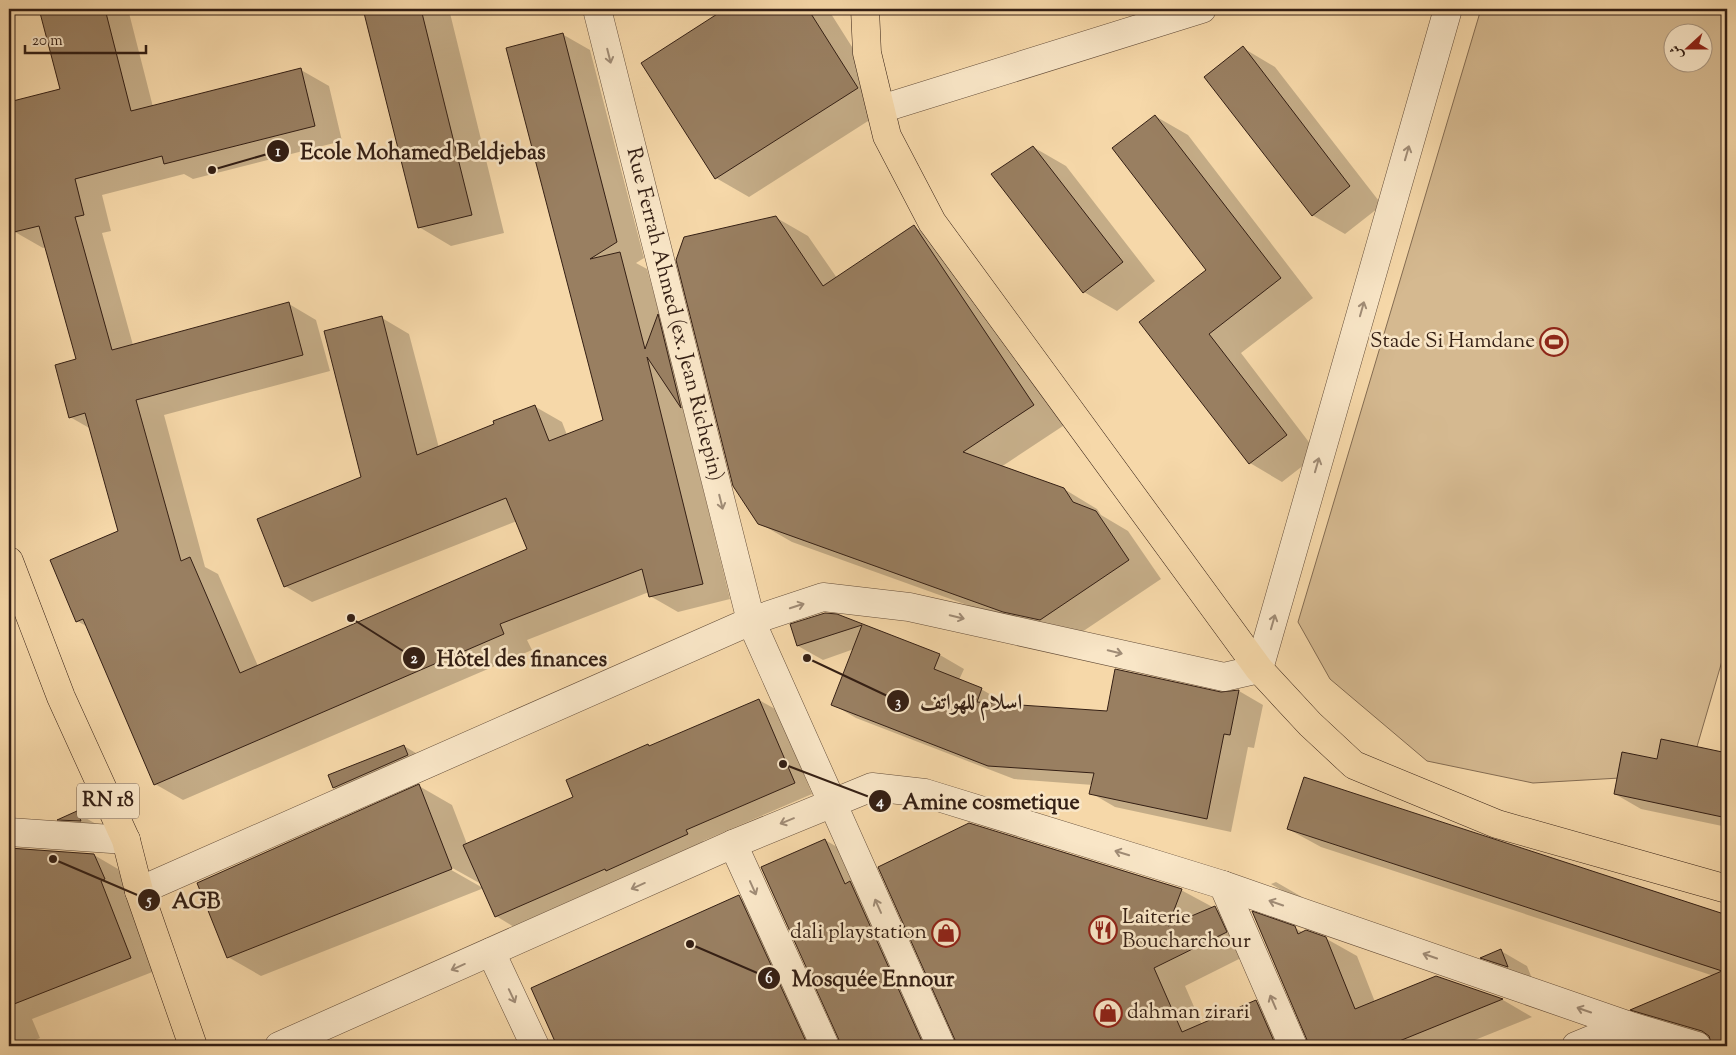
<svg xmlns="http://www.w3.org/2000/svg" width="1736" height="1055" font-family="'Sorts Mill Goudy',Amiri,serif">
<rect width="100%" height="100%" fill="#f6d8a9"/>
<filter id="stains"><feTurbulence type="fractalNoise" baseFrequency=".004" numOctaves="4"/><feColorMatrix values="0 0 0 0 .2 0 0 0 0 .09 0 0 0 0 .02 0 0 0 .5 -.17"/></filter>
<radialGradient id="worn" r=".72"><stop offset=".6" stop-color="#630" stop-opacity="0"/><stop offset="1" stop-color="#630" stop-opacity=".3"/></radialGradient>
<path fill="#d5b990" stroke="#846c52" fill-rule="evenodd" d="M 1481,9 L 1727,9 L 1727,644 L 1689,774 L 1533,783 L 1427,761 L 1330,679 L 1298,622 ZM 1674,32 L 1704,32 L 1704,62 L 1674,62 Z"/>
<path fill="#0003" fill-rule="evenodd" d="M 41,9 L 128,9 L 153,107 L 301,70 L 329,86 L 342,141 L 193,179 L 184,174 L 102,195 L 111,231 L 102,233 L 133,345 L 289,304 L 316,320 L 330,371 L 164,415 L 205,567 L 218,574 L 258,666 L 529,550 L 517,521 L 312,602 L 285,586 L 362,478 L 382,318 L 409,334 L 439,448 L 496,425 L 534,406 L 562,422 L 567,435 L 605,421 L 562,34 L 590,50 L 644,258 L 636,263 L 647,269 L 660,316 L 685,331 L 708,422 L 683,408 L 730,599 L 678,612 L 650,596 L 649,592 L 527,640 L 532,650 L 183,800 L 155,784 L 88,627 L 77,621 L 119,531 L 91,429 L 70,417 L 77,360 L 46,247 L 43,248 L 15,232 L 9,208 L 9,103 L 61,90 Z
M 364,9 L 449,9 L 504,233 L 451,246 L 419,227 Z
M 632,9 L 656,9 L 637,12 Z
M 727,9 L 828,9 L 890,107 L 749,197 L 716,178 L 642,63 Z
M 1243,48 L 1275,67 L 1382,205 L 1345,234 L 1312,215 Z
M 1155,116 L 1188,135 L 1313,298 L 1241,353 L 1318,454 L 1282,482 L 1250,463 L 1141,322 L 1208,270 Z
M 1033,147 L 1066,166 L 1155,281 L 1117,311 L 1084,292 L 993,174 Z
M 775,217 L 808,236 L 837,278 L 914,227 L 946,246 L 1066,424 L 1001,467 L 1064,489 L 1097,509 L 1101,515 L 1128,531 L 1161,579 L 1073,638 L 1037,630 L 792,542 L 759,523 Z
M 836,616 L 940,655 L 964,669 L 959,680 L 981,689 L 1005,703 L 1005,705 L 1108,712 L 1239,691 L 1263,705 L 1254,748 L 1248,747 L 1231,832 L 1115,807 L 1091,793 L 1093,785 L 1014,779 L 856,718 L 832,704 L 854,649 L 823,660 L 798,646 L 791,625 Z
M 759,700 L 777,710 L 812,794 L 703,841 L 705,845 L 514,927 L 496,916 L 484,888 L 261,976 L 228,957 L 419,786 L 452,805 L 467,844 L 575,797 L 651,747 ZM 447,865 L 483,885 L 483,888 L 446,867 Z
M 1662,740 L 1727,754 L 1727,827 L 1641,809 L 1615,794 L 1658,761 Z
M 404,746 L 436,765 L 440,774 L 366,806 L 334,788 Z
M 1305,778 L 1727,917 L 1727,1046 L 1713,1046 L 1713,1043 L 1664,1028 L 1633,1010 L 1714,976 L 1321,847 L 1288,829 Z
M 77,813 L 103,828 L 84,834 L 60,820 Z
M 825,840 L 856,858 L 946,1046 L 841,1046 Z
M 9,849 L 94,855 L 118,869 L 128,893 L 125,895 L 155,971 L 32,1019 L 40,1038 L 21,1046 L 9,1046 Z
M 1276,882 L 1302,897 L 1304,901 L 1295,898 L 1271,884 Z
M 1181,890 L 1246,925 L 1257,950 L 1185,986 L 1202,1025 L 1256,1002 L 1287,1020 L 1299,1046 L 958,1046 L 956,1039 Z
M 739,897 L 770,914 L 830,1046 L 558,1046 L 533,989 Z
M 1295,928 L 1304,933 L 1325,938 L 1357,956 L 1375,1002 L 1437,977 L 1503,1000 L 1532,1017 L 1460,1046 L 1310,1046 Z
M 1501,951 L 1527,966 L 1533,981 L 1508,972 L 1483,958 Z"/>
<path fill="#997f61" stroke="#341f14" d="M 39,9 L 105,9 L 131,111 L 301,68 L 315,126 L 164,164 L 162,156 L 75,179 L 84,215 L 75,217 L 112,350 L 289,302 L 303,355 L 136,400 L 181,561 L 190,557 L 240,673 L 527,549 L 506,498 L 284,587 L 257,519 L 361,477 L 324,331 L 382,316 L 417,455 L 494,424 L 493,421 L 535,405 L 549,441 L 603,420 L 506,48 L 563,33 L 617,242 L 590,259 L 620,252 L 645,349 L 658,314 L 681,408 L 647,357 L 703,584 L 649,597 L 642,569 L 500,624 L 504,634 L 154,785 L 83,619 L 76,622 L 50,560 L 118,531 L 85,413 L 69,418 L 55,365 L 76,359 L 39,226 L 14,232 L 9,213 L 9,102 L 60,89 Z
M 363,9 L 421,9 L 472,215 L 418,228 Z
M 725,9 L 808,9 L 858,88 L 715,179 L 641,63 Z
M 1243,46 L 1350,186 L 1312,216 L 1204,77 Z
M 1155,115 L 1281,278 L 1209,334 L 1287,435 L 1249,464 L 1139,322 L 1206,270 L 1112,148 Z
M 1033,146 L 1123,262 L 1083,293 L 991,174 Z
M 776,216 L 823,286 L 914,225 L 1034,405 L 963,452 L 1064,488 L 1073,502 L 1096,511 L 1129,560 L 1040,620 L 1003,612 L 758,524 L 733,486 L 676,260 L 684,237 Z
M 825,613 L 837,614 L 940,654 L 934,669 L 982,688 L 977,702 L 1107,711 L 1115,669 L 1221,692 L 1239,690 L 1230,735 L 1224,734 L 1207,819 L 1089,794 L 1094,773 L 988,766 L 831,705 L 862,625 L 797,646 L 790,624 Z
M 759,699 L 795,783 L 686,830 L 688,834 L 606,871 L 605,869 L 495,917 L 463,845 L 573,797 L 566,780 L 648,744 L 649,746 Z
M 1661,739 L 1727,753 L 1727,818 L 1614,794 L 1622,752 L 1657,759 Z
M 404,745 L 408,755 L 333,788 L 328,775 Z
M 1304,777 L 1727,915 L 1727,1046 L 1712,1046 L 1709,1036 L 1702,1031 L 1630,1010 L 1722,971 L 1287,829 Z
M 419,784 L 452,869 L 227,958 L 197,883 Z
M 77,811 L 81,821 L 57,820 Z
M 969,823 L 1182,889 L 1168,926 L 1215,906 L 1227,932 L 1154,968 L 1182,1032 L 1256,1000 L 1276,1046 L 956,1046 L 955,1040 L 878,867 Z
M 825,839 L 845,884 L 850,881 L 924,1046 L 840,1046 L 839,1040 L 761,867 Z
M 9,848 L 94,854 L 105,879 L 101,881 L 131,958 L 9,1006 Z
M 739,895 L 808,1046 L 557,1046 L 531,988 Z
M 1252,911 L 1295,926 L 1298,934 L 1306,930 L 1326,937 L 1355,1009 L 1436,976 L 1503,999 L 1387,1046 L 1308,1046 L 1307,1040 Z
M 1501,949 L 1508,967 L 1480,958 Z"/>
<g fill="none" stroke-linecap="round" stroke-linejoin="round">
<defs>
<g id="minor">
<path id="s1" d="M 597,9 L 751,621 L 941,1046"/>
<path d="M 881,109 L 1202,9"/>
<path d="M 9,832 L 126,840"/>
<path d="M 733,844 L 825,1046"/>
<path d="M 1223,885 L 1293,1046"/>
<path d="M 139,891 L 751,621 L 823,597 L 909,607 L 1224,677 L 1259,669 L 1448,9"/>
<path d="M 491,952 L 535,1046"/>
<path d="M 279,1046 L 733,844 L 872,787 L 925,793 L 1223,885 L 1627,1025 L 1697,1046"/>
<path d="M 1576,1046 L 1627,1025 L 1629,1032"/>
</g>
<path id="major" d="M 865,9 L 867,53 L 887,136 L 932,222 L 1259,669 L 1310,724 L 1354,765 L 1497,824 L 1727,889
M 9,561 L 61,697 L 126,840 L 139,891 L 193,1046"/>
</defs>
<use href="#minor" stroke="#644d39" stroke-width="29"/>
<use href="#major" stroke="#341f14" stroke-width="29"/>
<use href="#minor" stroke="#f9e6c7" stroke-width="28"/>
<use href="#major" stroke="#f6d8a9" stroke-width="28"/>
</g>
<defs><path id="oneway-shaft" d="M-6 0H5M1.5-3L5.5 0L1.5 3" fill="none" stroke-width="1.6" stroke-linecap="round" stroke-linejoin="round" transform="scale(1.25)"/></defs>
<g stroke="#a08c76">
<use href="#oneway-shaft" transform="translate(609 56) rotate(76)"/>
<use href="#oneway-shaft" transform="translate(1407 153) rotate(-74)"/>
<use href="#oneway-shaft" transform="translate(1362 309) rotate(-74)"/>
<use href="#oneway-shaft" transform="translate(1317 465) rotate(-74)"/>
<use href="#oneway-shaft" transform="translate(721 502) rotate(76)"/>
<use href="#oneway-shaft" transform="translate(797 606) rotate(-18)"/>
<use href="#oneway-shaft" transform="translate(957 617) rotate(13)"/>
<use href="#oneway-shaft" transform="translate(1273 622) rotate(-74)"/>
<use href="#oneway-shaft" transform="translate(1115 652) rotate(13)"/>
<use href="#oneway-shaft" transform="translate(787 821) rotate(158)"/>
<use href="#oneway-shaft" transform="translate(1122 853) rotate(-163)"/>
<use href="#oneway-shaft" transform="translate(638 886) rotate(156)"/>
<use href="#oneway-shaft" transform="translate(753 888) rotate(66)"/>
<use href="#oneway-shaft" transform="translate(1276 903) rotate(-161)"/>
<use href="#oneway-shaft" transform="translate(878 906) rotate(-114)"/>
<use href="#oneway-shaft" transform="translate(1430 956) rotate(-161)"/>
<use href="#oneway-shaft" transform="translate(458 967) rotate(156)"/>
<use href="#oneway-shaft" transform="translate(512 996) rotate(65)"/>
<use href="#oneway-shaft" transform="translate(1273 1002) rotate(-113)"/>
<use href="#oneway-shaft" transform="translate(1584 1010) rotate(-161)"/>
</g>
<defs>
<symbol id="stadium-ring" viewBox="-11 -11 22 22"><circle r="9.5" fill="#f9e6c7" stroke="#8f2418" stroke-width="1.5"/><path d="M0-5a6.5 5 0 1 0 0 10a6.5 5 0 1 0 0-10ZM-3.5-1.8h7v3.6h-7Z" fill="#8f2418"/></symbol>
<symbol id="restaurant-ring" viewBox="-11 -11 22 22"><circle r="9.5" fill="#f9e6c7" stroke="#8f2418" stroke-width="1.5"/><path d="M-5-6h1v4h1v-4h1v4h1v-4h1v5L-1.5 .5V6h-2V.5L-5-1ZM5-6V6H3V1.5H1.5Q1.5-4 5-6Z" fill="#8f2418"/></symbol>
<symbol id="shop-ring" viewBox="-11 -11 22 22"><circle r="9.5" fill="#f9e6c7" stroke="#8f2418" stroke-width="1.5"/><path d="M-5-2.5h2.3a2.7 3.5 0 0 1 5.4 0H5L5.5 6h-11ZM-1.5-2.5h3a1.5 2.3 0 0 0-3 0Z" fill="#8f2418"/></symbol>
</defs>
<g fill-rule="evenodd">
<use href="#stadium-ring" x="1538" y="326" width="32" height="32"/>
<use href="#restaurant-ring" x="1087" y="914" width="32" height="32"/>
<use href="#shop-ring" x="930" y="917" width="32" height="32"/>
<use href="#shop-ring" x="1092" y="997" width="32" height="32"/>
</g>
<g text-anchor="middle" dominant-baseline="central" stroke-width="5" stroke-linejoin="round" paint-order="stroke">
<rect fill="#f9e6c7" stroke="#6f5b4a" stroke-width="1" x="77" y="783.5" width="62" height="35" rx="4"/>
<g font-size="20" font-weight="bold" fill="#341f14">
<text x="108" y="801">RN 18</text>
</g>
<g font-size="21" fill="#341f14" stroke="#f9e6c7">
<text stroke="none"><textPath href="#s1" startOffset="315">Rue Ferrah Ahmed (ex. Jean Richepin)</textPath></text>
</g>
<g font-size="21" fill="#341f14" stroke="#f9e6c7" text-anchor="end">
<text x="1535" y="342">Stade Si Hamdane</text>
<text x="1122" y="918" text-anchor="start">Laiterie<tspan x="1122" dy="24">Boucharchour</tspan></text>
<text x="927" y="933">dali playstation</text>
<text x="1127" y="1013" text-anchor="start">dahman zirari</text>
</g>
</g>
<path fill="none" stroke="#341f14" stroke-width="2" d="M212 170L278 151M351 618L414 658M807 658L898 701M783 764L880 801M53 859L149 900M690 944L769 978"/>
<g fill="#341f14" stroke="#f9e6c7" stroke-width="2">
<circle cx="212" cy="170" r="5"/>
<circle cx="351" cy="618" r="5"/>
<circle cx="807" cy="658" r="5"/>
<circle cx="783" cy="764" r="5"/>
<circle cx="53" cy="859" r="5"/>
<circle cx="690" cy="944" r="5"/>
<circle cx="278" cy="151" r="12"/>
<circle cx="414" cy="658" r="12"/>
<circle cx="898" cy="701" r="12"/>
<circle cx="880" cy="801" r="12"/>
<circle cx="149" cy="900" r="12"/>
<circle cx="769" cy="978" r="12"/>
</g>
<g font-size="15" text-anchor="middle" font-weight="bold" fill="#fff">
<text x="278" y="156">1</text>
<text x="414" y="663">2</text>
<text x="898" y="707">3</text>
<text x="880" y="806">4</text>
<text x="149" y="905">5</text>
<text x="769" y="983">6</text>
</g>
<g font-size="22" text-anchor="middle" font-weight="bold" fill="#341f14" stroke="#f9e6c7" stroke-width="5" stroke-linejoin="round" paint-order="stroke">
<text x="423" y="159">Ecole Mohamed Beldjebas</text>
<text x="522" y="666">Hôtel des finances</text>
<text x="971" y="709">اسلام للهواتف</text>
<text x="991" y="809">Amine cosmetique</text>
<text x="196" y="908">AGB</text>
<text x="873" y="986">Mosquée Ennour</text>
</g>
<rect width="1736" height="1055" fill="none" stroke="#f6d8a9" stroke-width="30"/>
<rect x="10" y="10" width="1716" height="1035" fill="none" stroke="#341f14" stroke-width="2.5"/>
<rect x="15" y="15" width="1706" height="1025" fill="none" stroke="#341f14"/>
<g transform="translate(1688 48) rotate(249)"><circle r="24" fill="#f9e6c7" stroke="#aa967f"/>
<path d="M0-4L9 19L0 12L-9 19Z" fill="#8f2418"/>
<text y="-8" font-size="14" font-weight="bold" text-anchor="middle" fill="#341f14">ش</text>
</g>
<path d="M25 45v8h121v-8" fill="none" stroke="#341f14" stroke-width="2.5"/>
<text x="32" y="45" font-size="15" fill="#341f14" stroke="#f9e6c7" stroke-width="4" paint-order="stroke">20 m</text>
<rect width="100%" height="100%" filter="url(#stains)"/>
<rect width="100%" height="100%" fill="url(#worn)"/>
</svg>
